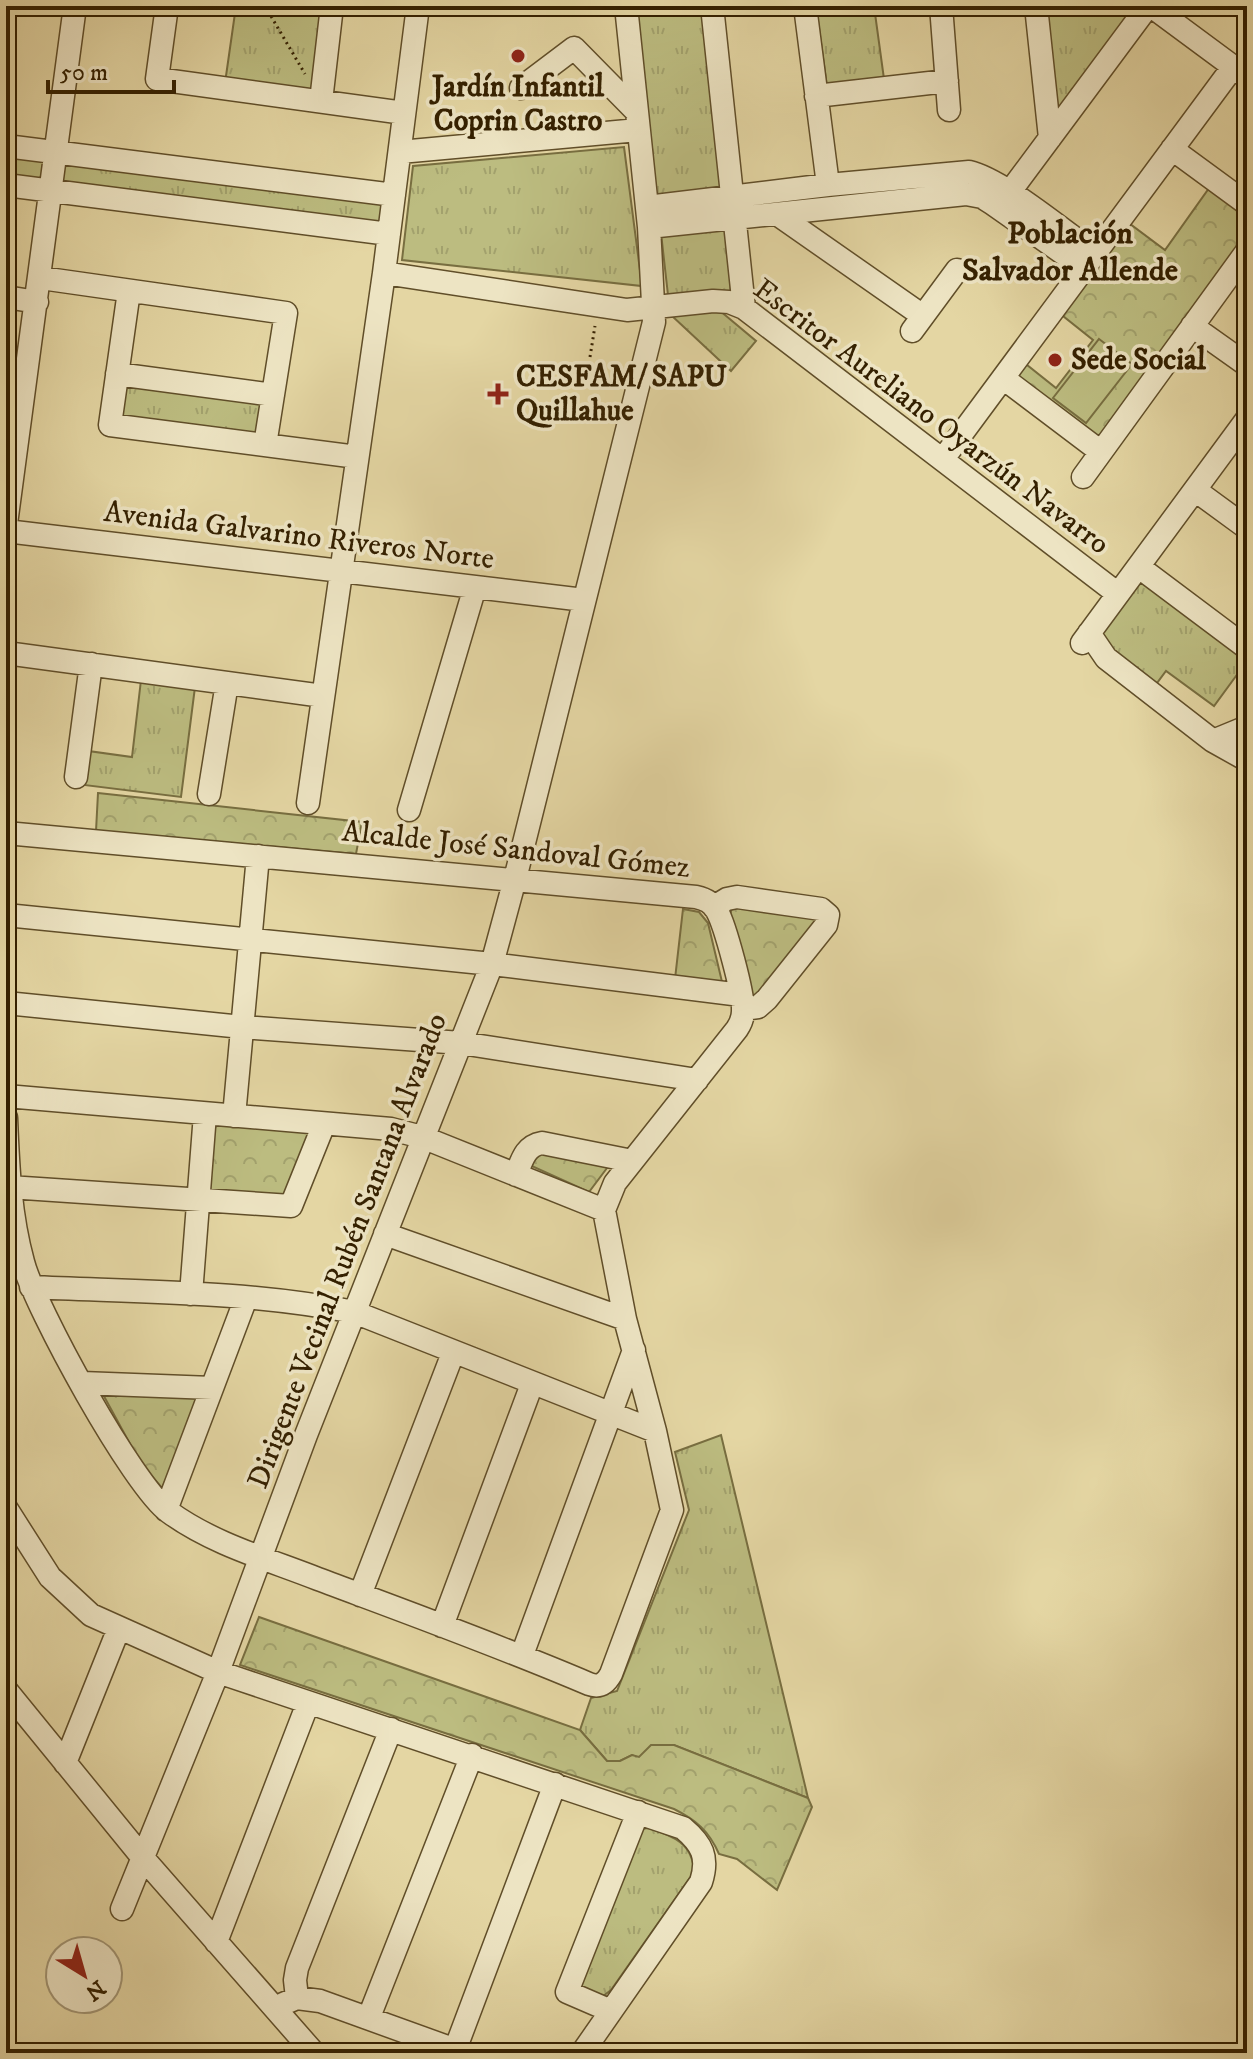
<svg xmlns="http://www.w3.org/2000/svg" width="1253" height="2059" font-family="'IM FELL DW Pica',serif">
<defs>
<pattern id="grass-tufts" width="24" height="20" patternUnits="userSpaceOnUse" patternTransform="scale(2)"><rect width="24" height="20" fill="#bcbc80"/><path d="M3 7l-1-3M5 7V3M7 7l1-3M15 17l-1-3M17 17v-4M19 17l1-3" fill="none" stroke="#a2a16d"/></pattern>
<pattern id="park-crowns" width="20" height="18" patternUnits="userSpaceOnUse" patternTransform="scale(2)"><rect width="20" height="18" fill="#bcbc80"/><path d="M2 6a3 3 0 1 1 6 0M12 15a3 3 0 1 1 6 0" fill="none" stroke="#a2a16d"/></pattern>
</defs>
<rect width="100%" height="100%" fill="#e4d6a3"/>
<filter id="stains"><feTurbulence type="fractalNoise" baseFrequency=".0025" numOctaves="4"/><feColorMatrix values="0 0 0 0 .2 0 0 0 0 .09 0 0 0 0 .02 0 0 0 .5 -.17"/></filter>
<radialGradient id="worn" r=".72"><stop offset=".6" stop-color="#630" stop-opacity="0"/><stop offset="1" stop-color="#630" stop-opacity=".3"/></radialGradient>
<path fill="url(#grass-tufts)" stroke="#786e40" stroke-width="2" d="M 236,6 L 327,6 L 317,96 L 225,83 Z
M 633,6 L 705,6 L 724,190 L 653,199 Z
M 816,6 L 874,6 L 884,79 L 827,87 Z
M 1044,6 L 1138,6 L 1056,116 Z
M 624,147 L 642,286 L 402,260 L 413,166 Z
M 6,149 L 388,199 L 385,228 L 6,180 Z
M 725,227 L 735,293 L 668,295 L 661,233 Z
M 719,310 L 756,341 L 731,371 L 671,315 Z
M 125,383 L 264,402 L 258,436 L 120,418 Z
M 1140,573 L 1247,656 L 1247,661 L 1214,706 L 1166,671 L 1154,687 L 1110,655 L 1099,632 Z
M 141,680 L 195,687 L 181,797 L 84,785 L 88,751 L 132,757 Z
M 721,1435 L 808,1798 L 674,1745 L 639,1758 L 632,1755 L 620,1761 L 607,1761 L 580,1730 L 591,1698 L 617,1691 L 689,1510 L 675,1452 Z
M 649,1828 C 673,1836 693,1843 694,1872 L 611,1990 L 602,1997 L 583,1991 L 578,1979 L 640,1829 Z"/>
<path fill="url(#park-crowns)" stroke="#786e40" stroke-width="2" d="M 1212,184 L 1247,210 L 1247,242 L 1100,445 L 1010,377 L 1022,361 L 1056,388 L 1093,340 L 1058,312 L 1126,221 L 1165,250 Z
M 98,793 L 362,822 L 356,854 L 96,831 Z
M 732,907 L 817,916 L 818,925 L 747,1006 L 730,915 Z
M 683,909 L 699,912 L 708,923 L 723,986 L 675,979 Z
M 206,1115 L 322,1125 L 290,1205 L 200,1199 Z
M 539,1150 L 610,1164 L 589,1192 L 525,1163 Z
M 100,1389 L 206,1392 L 162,1488 L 141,1464 Z
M 259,1617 L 580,1730 L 607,1761 L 620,1761 L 632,1755 L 639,1757 L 651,1745 L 674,1745 L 808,1798 L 812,1807 L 777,1890 L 737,1859 L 719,1854 C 709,1831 696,1820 674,1809 L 240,1665 Z"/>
<path fill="#bcbc80" stroke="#786e40" stroke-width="2" d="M 1099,339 L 1132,364 L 1086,423 L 1053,398 Z"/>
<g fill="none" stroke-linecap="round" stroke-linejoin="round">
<defs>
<path id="minor" d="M 167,6 L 157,79 L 404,113
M 712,6 L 744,308
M 805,6 L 828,185
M 941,6 L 949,110
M 1036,6 L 1050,138
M 1151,6 L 1247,77
M 521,88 L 574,48 L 636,111
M 816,96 L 947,81
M 321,101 L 332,6
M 6,146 L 394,195
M 1172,149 L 1247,204
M 400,152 L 638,130
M 6,185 L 389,234
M 1009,193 L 1148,6
M 647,207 L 828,185 L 969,172 C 1003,180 1064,232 1095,253
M 777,214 L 923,316
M 649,227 L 966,194 L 982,197 L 993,204 L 1084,268
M 384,273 L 627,310 L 713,301 L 729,302 L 744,308 L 1118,594
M 41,278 L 286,313 L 265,445
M 129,291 L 110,425 L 357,457
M 6,297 L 37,302
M 1192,326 L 1247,365
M 912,331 L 957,270
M 117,374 L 273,395
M 1003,378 L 1101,452
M 943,459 L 1233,67
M 1083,477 L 1247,251
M 1195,490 L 1247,528
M 6,524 L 75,6
M 6,531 L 584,600
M 1139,567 L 1247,648
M 1089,633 L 1106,658 L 1213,741 L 1247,727
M 1082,643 L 1247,419
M 6,653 L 323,696
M 1213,741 L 1247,760
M 76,777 L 91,664
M 209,794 L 227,683
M 308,803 L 384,273 L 418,6
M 409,810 L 475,587
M 6,833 L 696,897 C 705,899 712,902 717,911 C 725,925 744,995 743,1011 C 743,1018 741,1023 737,1029 L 615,1183 L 604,1210 L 625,1319 L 655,1431 L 672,1510 L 611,1674 C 606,1683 600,1688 589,1684 C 500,1646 409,1613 318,1579 C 267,1559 213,1544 169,1512 C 133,1486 35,1308 23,1262 C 10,1215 8,1166 6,1118
M 714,907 L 727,899 L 737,897 L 821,909 L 828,915 L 826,925 L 767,999 L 758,1007 L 743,1009
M 6,915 L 492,964 L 741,995
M 6,1003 L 242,1027 L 461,1043 L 697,1080
M 6,1096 L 391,1129 L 422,1137 L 604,1210
M 234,1116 L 258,856
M 516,1175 C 522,1160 525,1146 542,1143 L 632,1161
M 9,1187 L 291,1206 L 324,1124
M 385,1234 L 625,1319
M 31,1287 C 139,1292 249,1291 354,1312 L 655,1431
M 191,1294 L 205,1114
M 82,1383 L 212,1388
M 6,1508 L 50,1577 L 91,1615 L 218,1672 L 683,1828 C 702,1844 709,1857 701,1882 L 582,2053
M 166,1510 L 246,1298
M 360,1595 L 453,1353
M 442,1626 L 532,1384
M 522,1655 L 634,1350
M 6,1690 L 143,1858 L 314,2053
M 65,1763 L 119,1628
M 122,1909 L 218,1672 L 306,1435 L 492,964 L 515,879 L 654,322 L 649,227 L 626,6
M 216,1942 L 308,1703
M 297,1998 L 295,1980 L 297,1968 L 391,1729
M 283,2004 L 297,1998 L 320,2001 L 464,2053
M 611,2011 L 567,1992 L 638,1812
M 369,2017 L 472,1755
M 455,2050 L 555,1784"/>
</defs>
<use href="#minor" stroke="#604e29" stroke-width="25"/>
<path stroke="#342000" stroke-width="3" stroke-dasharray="2 4" stroke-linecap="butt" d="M 265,6 L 305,74
M 590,357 L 595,326"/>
<use href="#minor" stroke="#ede4c3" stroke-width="22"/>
</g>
<g fill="#8f2418" stroke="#ede4c3" stroke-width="3">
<circle cx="518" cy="56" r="8"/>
<circle cx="1055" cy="360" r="8"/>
<path d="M494 382h8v8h8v8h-8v8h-8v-8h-8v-8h8z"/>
</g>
<g text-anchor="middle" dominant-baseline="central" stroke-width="7" stroke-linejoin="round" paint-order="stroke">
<g font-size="30" font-weight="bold" fill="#342000" stroke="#ede4c3" text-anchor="start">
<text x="518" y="87" text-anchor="middle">Jardín Infantil<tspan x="518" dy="34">Coprin Castro</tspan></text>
<text x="1071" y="360">Sede Social</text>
<text x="516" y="377">CESFAM/ SAPU<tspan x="516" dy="34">Quillahue</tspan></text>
</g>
<g font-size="30" fill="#342000" stroke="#ede4c3">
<text transform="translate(931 417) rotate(37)">Escritor Aureliano Oyarzún Navarro</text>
<text transform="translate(299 536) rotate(7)">Avenida Galvarino Riveros Norte</text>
<text transform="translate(516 850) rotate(6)">Alcalde José Sandoval Gómez</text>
<text transform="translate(348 1251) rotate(-69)">Dirigente Vecinal Rubén Santana Alvarado</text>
</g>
<g font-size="32" font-weight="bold" fill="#342000" stroke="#ede4c3">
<text x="1070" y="234">Población<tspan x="1070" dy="37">Salvador Allende</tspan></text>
</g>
</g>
<rect width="1253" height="2059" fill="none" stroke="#e4d6a3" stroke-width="32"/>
<rect x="8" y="8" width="1237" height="2043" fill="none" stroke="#342000" stroke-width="4"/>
<rect x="16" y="16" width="1221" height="2027" fill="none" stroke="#342000" stroke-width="2"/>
<g transform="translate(84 1975) rotate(143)"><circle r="38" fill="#ede4c3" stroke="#a39675" stroke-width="2"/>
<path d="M0-6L14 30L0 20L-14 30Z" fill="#8f2418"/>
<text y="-12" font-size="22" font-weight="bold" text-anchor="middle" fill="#342000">N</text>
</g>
<path d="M48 80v12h126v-12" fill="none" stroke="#342000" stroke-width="4"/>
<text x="60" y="80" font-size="24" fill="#342000" stroke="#ede4c3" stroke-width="6" paint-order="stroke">50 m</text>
<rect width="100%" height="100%" filter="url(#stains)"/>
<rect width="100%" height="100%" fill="url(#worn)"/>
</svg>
